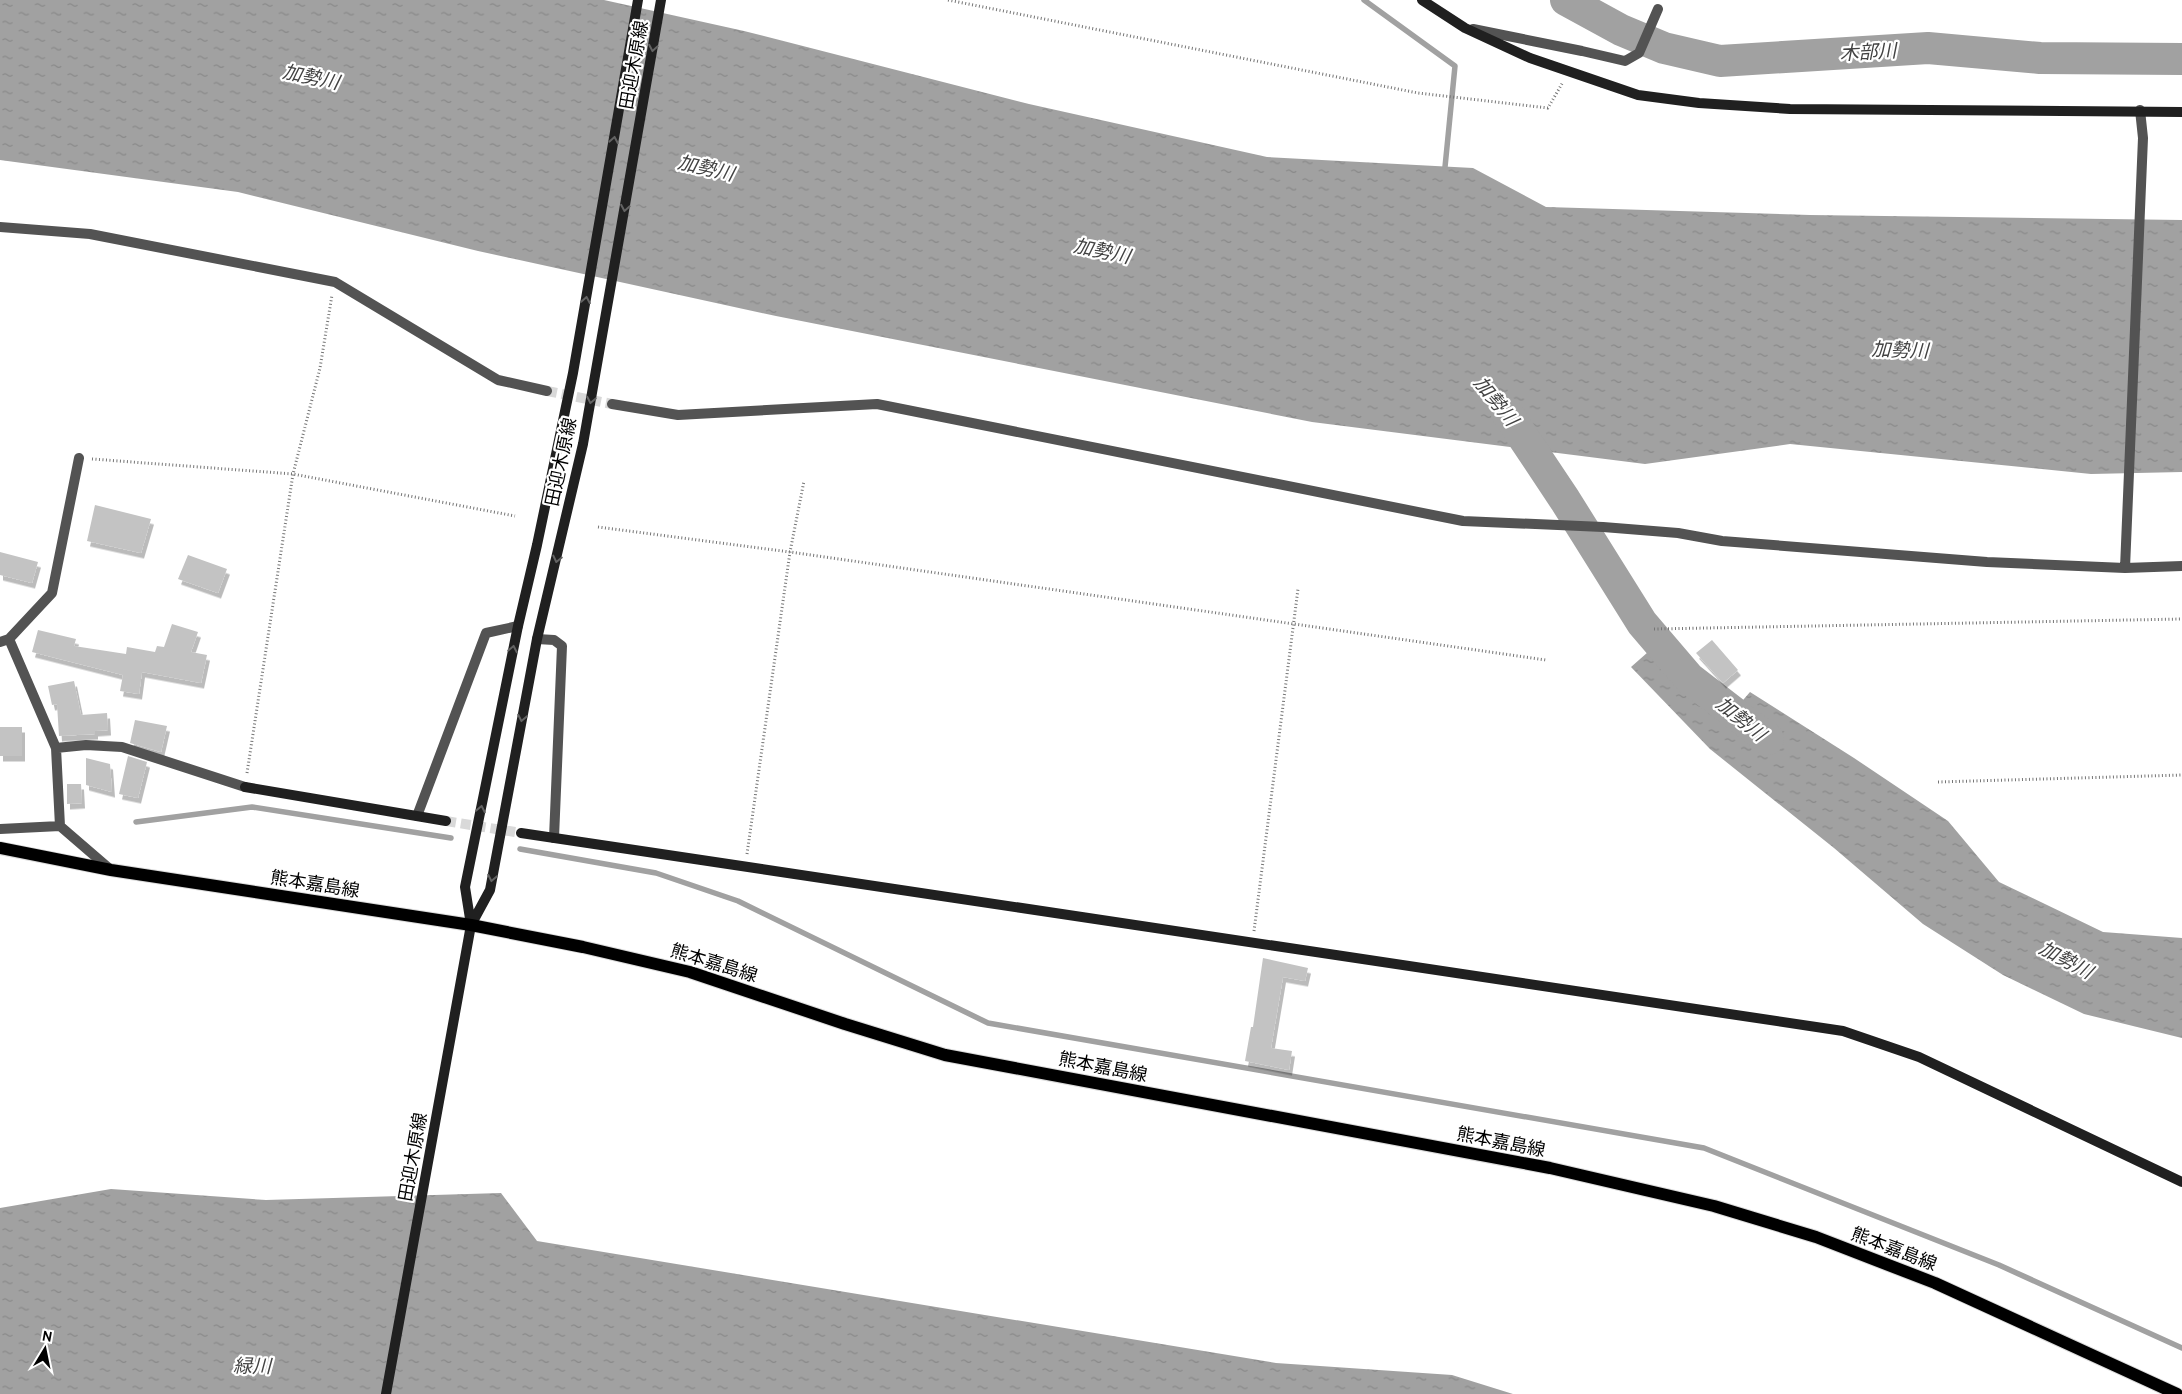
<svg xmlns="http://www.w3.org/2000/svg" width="2182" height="1394" font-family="Cabin,'Noto Sans JP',sans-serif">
<defs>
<pattern id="water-ripples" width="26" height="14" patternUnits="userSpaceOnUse" patternTransform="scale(1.25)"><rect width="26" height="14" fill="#a1a1a1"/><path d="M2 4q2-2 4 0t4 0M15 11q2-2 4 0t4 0" fill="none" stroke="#898989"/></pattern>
<filter id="shadow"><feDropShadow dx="3" dy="5.5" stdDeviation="0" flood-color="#0004"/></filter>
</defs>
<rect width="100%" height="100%" fill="#fff"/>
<path fill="url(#water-ripples)" d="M 0,0 L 604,0 L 744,31 L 1029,104 L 1267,157 L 1473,168 L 1546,207 L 1810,215 L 2182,220 L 2182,472 L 2091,474 L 1790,444 L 1645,464 L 1312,422 L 776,316 L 478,251 L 238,192 L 0,160 Z
M 1656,645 L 1714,712 L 1731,714 L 1750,692 L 1854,758 L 1948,821 L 1999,882 L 2103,932 L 2182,938 L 2182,1038 L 2084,1014 L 2003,975 L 1923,924 L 1834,848 L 1710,749 L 1631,667 Z
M 111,1189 L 266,1200 L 501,1193 L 537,1241 L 1276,1363 L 1452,1375 L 1513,1394 L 0,1394 L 0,1208 Z"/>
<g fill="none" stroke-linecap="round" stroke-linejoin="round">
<path stroke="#a1a1a1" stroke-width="5.5" d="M 1364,0 L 1455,66 L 1445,167
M 136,822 L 252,807 L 451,838
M 520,849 L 656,873 L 738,901 L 988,1023 L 1704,1148 L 1999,1265 L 2182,1348"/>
<path stroke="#a1a1a1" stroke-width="32" d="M 1566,0 L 1621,30 L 1664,48 L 1720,61 L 1928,48 L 2040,58 L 2182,59
M 1507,413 L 1565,500 L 1642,623 L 1689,678 L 1768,739"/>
</g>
<path fill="#c3c3c3" filter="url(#shadow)" d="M 95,505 L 151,519 L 141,553 L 87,541 Z
M 0,552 L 38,562 L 32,583 L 0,575 Z
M 188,555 L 227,569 L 218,593 L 178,579 Z
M 172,624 L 198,632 L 191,652 L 207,655 L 201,683 L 142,672 L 139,694 L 120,691 L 123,675 L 32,652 L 38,630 L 76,639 L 74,646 L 126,654 L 127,647 L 155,652 L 157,646 L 164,647 Z
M 1712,640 L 1738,670 L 1723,683 L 1696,653 Z
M 74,681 L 81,715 L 107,713 L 108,730 L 95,731 L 95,734 L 59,736 L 57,704 L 52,705 L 48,686 Z
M 135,720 L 167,726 L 161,752 L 130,743 Z
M 0,727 L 22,727 L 22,756 L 0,756 Z
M 128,756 L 147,762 L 138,798 L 119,794 Z
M 86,758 L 110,764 L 112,792 L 86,785 Z
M 67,784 L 81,784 L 82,803 L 67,804 Z
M 1263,958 L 1308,968 L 1305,981 L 1283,977 L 1271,1048 L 1292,1051 L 1289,1070 L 1245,1061 L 1251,1027 L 1253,1027 Z"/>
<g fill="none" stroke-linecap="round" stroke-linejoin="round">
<path stroke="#d9d9d9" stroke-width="10" stroke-dasharray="10 5" stroke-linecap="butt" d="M 547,391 L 612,404"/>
<path stroke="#d9d9d9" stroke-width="10" stroke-dasharray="10 5" stroke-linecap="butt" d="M 446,821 L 521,833"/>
<defs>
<path id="primary" d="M 0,848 L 111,870 L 471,925 L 583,947 L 690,972 L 845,1024 L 945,1055 L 1550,1168 L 1714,1206 L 1816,1237 L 1935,1283 L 2177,1394"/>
</defs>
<use href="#primary" stroke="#dbdbdb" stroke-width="14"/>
<path stroke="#757575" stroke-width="3" stroke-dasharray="1 2.5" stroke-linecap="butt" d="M 948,0 L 1418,93 L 1548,108 L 1563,82
M 92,459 L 293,474 L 515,516
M 598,527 L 790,552 L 1546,660
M 1654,629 L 2182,619
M 247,773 L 293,474 L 320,368 L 332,295
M 1938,782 L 2182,775
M 747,854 L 790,552 L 804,481
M 1254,931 L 1298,589"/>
<path stroke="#535353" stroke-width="10" d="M 1473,29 L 1582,51 L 1625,61 L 1639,53 L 1658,9
M 0,227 L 90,234 L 335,282 L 498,380 L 547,391
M 612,404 L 678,415 L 877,404 L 1463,521 L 1603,527 L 1678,533 L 1722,541 L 1987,562 L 2125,568 L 2182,566
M 2125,568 L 2143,138 L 2140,110
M 9,639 L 56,748 L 60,826
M 537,639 L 554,640 L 562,646 L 554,838
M 0,642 L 9,639 L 52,593 L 79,458
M 56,748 L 86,745 L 122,747 L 245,787
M 417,816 L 486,633 L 518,626
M 0,829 L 60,826 L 111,870"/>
<path stroke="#202020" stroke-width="10" d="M 1422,0 L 1465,28 L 1530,58 L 1638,95 L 1699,103 L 1790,109 L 2182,112
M 245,787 L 446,821
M 521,833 L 1843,1031 L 1919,1057 L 2182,1182
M 471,925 L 490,890 L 537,639 L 583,444 L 661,0
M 386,1394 L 471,925 L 465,887 L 518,626 L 537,545 L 573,373 L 638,0"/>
<use href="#primary" stroke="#000" stroke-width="12"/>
</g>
<defs><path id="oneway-chevron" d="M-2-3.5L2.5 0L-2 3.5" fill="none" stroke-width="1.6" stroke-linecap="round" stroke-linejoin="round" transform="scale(1.25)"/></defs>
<g stroke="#636363">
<use href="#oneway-chevron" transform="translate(653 48) rotate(100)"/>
<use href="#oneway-chevron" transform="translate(614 140) rotate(-80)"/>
<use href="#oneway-chevron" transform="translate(625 208) rotate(100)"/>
<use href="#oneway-chevron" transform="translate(586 300) rotate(-80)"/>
<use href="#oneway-chevron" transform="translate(591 400) rotate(101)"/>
<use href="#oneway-chevron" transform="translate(557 559) rotate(103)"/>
<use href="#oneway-chevron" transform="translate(513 649) rotate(-79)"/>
<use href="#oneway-chevron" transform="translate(522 718) rotate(101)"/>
<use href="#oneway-chevron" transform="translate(481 809) rotate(-79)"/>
<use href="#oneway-chevron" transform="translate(492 878) rotate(101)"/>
</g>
<g text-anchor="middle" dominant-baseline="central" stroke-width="4.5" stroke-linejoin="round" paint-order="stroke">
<g font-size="18" fill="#000" stroke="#fff">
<text transform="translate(634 65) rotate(-80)">田迎木原線</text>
<text transform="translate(561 462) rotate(-78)">田迎木原線</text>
<text transform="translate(315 884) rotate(9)">熊本嘉島線</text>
<text transform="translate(714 963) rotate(17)">熊本嘉島線</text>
<text transform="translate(1103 1067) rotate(11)">熊本嘉島線</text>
<text transform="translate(1501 1142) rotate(11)">熊本嘉島線</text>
<text transform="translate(413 1157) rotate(-80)">田迎木原線</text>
<text transform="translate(1894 1249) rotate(21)">熊本嘉島線</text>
</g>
<g font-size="19" font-style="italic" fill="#424242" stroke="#fff">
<text transform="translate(1868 52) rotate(-3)">木部川</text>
<text transform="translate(311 77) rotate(12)">加勢川</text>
<text transform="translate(706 168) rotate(13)">加勢川</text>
<text transform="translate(1102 251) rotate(12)">加勢川</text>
<text transform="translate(1900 350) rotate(2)">加勢川</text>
<text transform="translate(1496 401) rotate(51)">加勢川</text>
<text transform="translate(1741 719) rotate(39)">加勢川</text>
<text transform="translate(2066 960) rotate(28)">加勢川</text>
<text transform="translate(252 1366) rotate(1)">緑川</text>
</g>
</g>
<g transform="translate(45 1349) rotate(10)" stroke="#ffffff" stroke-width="4" paint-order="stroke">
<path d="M0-4L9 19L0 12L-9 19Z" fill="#000000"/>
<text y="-8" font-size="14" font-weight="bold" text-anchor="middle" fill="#000000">N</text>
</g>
</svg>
